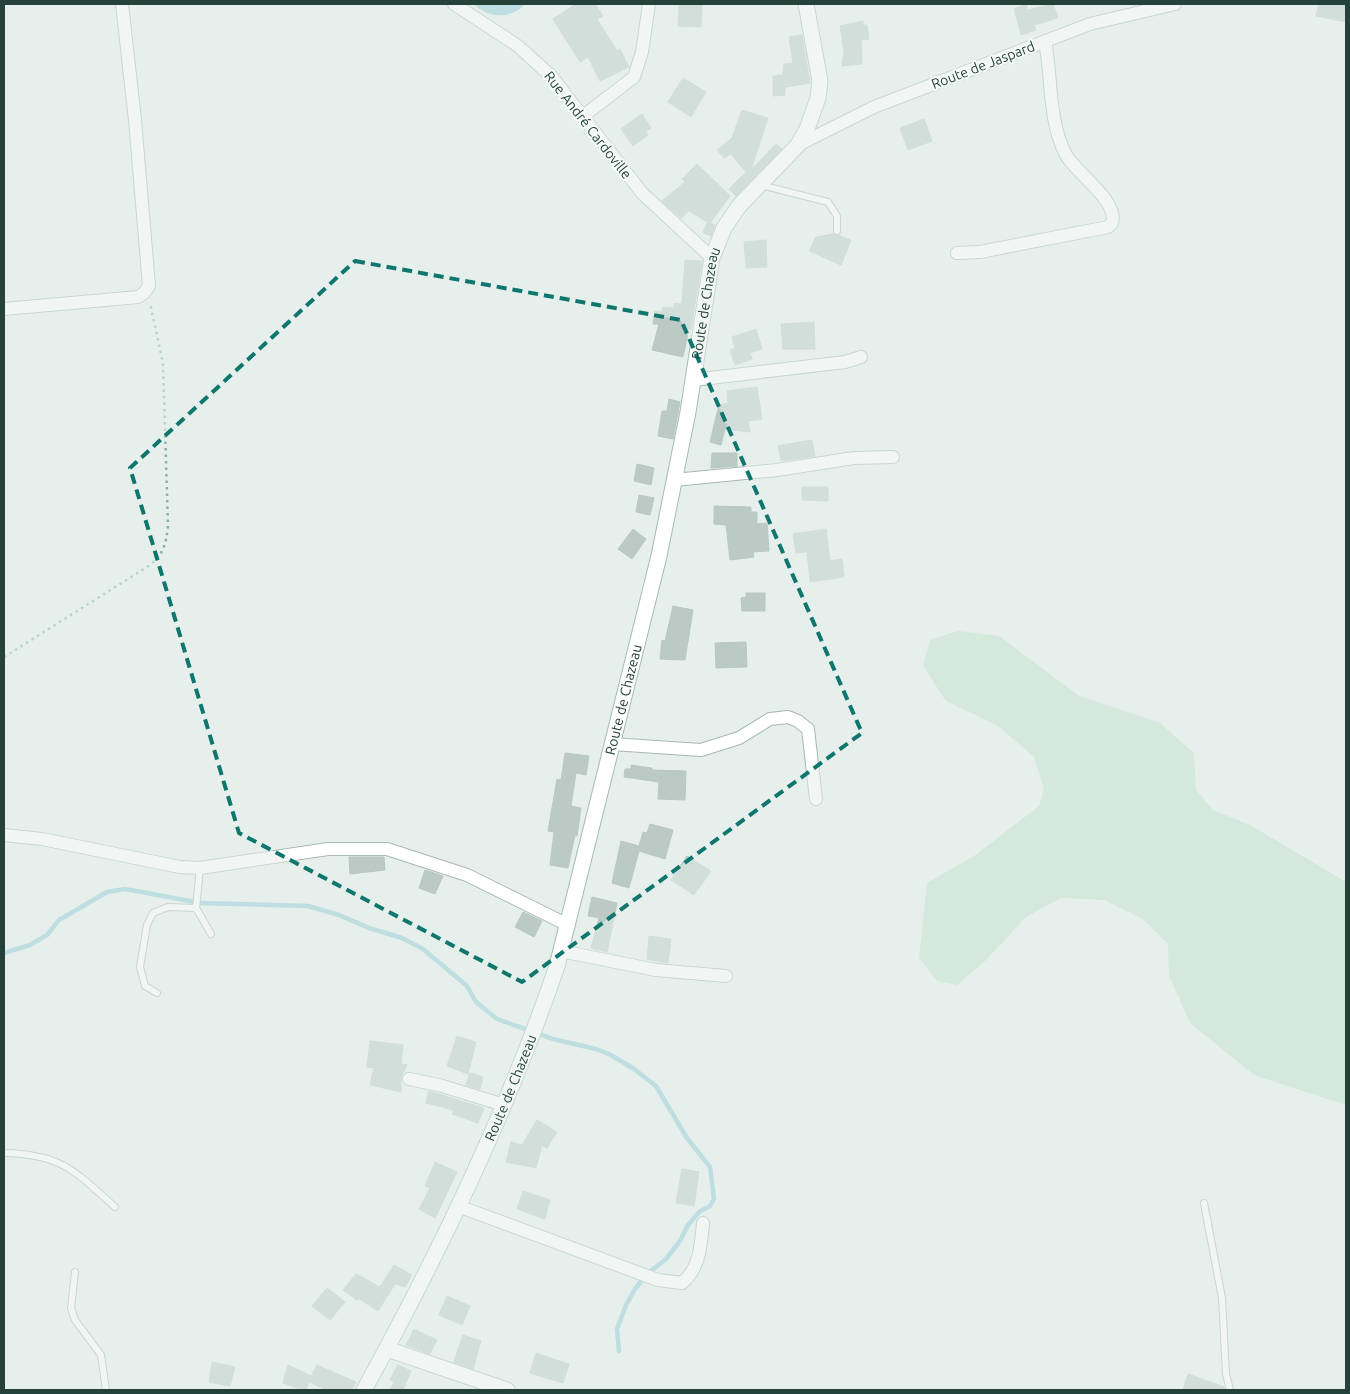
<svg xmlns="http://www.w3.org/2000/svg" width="1350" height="1394" font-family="Ubuntu,sans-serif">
<rect width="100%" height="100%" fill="#e6efeb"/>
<path fill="#bfe0c8" d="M 958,631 L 999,636 L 1079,696 L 1160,723 L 1194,753 L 1196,790 L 1213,810 L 1252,826 L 1346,882 L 1346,1105 L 1254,1075 L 1190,1023 L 1169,976 L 1168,944 L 1143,919 L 1104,900 L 1061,898 L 1026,917 L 985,961 L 957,985 L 937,981 L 919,958 L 927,883 L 974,856 L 1039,806 L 1044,789 L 1034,757 L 998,726 L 946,701 L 923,666 L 930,640 Z"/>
<path fill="#8ec9d4" d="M 474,4 L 525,4 C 512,19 488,19 474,4 Z"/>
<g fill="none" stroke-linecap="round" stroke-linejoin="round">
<path stroke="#8ec9d4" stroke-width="4.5" d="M 4,953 L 30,945 L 47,935 L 59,920 L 107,892 L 125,889 L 201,903 L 308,906 L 339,915 L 369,928 L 402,938 L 423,949 L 467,986 L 476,1002 L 497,1019 L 553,1039 L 596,1049 L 611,1055 L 634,1069 L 656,1086 L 687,1138 L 710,1167 L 714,1199 L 710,1206 L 699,1212 L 688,1225 L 680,1241 L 666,1259 L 647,1274 L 635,1289 L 626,1305 L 617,1329 L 619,1351"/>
</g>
<path fill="#bbcac4" stroke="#b8c9c2" d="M 576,4 L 595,4 L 603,16 L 597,19 L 617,51 L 620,49 L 629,67 L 600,81 L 588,57 L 580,62 L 553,19 Z
M 679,4 L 702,4 L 701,27 L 678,26 Z
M 1027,4 L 1027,10 L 1053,4 L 1058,18 L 1034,25 L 1036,30 L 1021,35 L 1014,9 Z
M 1319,4 L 1346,4 L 1346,22 L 1316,16 Z
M 863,21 L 863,25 L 867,25 L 869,39 L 861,40 L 862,64 L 842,66 L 844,51 L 840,26 Z
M 802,35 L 810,83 L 785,87 L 785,95 L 773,96 L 773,76 L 783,75 L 784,64 L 793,63 L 789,37 Z
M 683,78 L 706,92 L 691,117 L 668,102 Z
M 742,110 L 768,118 L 751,170 L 776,144 L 782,149 L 736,196 L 729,189 L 746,172 L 731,154 L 724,158 L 717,150 L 732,138 Z
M 642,114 L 651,128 L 646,131 L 648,135 L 633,146 L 621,129 Z
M 924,119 L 932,141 L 908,150 L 900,128 Z
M 697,164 L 730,196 L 710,223 L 715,225 L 711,236 L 703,233 L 707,222 L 709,223 L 689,211 L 681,218 L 662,201 L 685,182 L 682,179 Z
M 834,234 L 851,240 L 841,265 L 809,251 L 816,237 Z
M 766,240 L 767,267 L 746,268 L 744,242 Z
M 685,260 L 702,261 L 691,329 L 689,329 L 683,357 L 652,350 L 659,324 L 653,324 L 655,311 L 662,312 L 663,307 L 674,308 L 674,303 L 682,304 Z
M 814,322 L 815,349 L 783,349 L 781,324 Z
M 756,329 L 762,349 L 750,353 L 752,359 L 735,365 L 730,350 L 735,348 L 732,337 Z
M 757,387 L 762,419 L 748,421 L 750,432 L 725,429 L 721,445 L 710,442 L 719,405 L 728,403 L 727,391 Z
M 669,399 L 680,402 L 673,439 L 658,436 L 662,411 L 667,411 Z
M 812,440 L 815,456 L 781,461 L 778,446 Z
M 712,453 L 737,453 L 737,466 L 711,468 Z
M 637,464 L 654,468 L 651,485 L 634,481 Z
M 802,487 L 828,487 L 828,501 L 802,500 Z
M 639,495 L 654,498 L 650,515 L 636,512 Z
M 714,506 L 751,507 L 751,512 L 757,512 L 757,524 L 767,523 L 769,551 L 753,552 L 754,557 L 730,560 L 726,525 L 714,524 Z
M 633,529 L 646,539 L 632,559 L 618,549 Z
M 826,529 L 830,561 L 842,559 L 844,577 L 810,582 L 807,552 L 796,553 L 793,534 Z
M 746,593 L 765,593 L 765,611 L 742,611 L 741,598 L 746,597 Z
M 673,606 L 693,610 L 685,660 L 660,659 L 662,640 L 665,641 Z
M 746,642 L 747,667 L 716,668 L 715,643 Z
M 565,753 L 589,756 L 586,775 L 576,773 L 571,806 L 581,808 L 577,836 L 575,835 L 568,868 L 550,865 L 554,832 L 548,831 L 557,779 L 561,780 Z
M 631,765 L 652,768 L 652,770 L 686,771 L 685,800 L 658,799 L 659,782 L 624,777 L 625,769 L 631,769 Z
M 650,824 L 673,830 L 665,859 L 639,851 L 629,888 L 612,883 L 621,841 L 639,846 L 643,832 L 647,833 Z
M 687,856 L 711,871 L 694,895 L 671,880 Z
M 349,857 L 384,857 L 385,870 L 350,874 Z
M 425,870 L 443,876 L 435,894 L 419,888 Z
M 592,897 L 617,903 L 607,952 L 591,948 L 599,918 L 588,916 Z
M 523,912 L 542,921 L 534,937 L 515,927 Z
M 649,936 L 671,939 L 668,963 L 647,959 Z
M 457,1036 L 476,1042 L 468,1074 L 447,1066 Z
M 370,1041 L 403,1045 L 401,1064 L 407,1065 L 401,1077 L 401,1092 L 370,1085 L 374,1068 L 367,1067 Z
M 470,1073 L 483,1077 L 480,1089 L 466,1085 Z
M 429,1091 L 484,1108 L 478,1123 L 452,1114 L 454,1110 L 426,1103 Z
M 537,1120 L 557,1132 L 547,1148 L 542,1145 L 536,1168 L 506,1162 L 511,1142 L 522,1145 Z
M 435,1162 L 457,1172 L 435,1218 L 419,1209 L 430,1188 L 425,1186 Z
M 682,1169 L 699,1172 L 694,1206 L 676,1203 Z
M 523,1191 L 550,1200 L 545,1219 L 517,1209 Z
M 394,1265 L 412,1275 L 405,1287 L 395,1284 L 378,1311 L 358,1298 L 357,1300 L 343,1290 L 356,1274 L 380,1287 Z
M 327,1288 L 345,1302 L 330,1320 L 312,1306 Z
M 447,1296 L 470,1306 L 462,1325 L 439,1315 Z
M 414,1329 L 437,1340 L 430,1354 L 406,1345 Z
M 463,1335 L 481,1341 L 473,1369 L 454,1362 Z
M 536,1353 L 569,1364 L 563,1383 L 530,1373 Z
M 212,1362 L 235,1367 L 230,1386 L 209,1382 Z
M 288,1365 L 311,1376 L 317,1365 L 356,1382 L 352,1390 L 327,1390 L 309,1382 L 306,1390 L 303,1390 L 283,1383 Z
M 398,1365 L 411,1371 L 403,1390 L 390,1390 L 394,1382 L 390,1380 Z
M 1188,1374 L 1224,1387 L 1225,1390 L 1183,1390 Z"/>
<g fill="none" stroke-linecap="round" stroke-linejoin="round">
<defs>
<path id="lane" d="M 761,185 L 828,202 L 837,216 L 837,231
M 196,908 L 211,934
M 157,993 L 145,986 L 140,967 L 147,925 L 153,913 L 168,907 L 196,908 L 200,868
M 4,1153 C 61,1154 75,1171 115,1207
M 1204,1203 L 1222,1298 L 1226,1374 L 1230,1390
M 75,1272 L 71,1308 L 75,1320 L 101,1355 L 106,1390"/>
<path id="street" d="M 454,4 L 518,46 L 552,77 L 642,193 L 712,258
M 582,117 L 634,77 L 642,52 L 649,4
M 798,145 L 874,107 L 1090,24 L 1175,4
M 957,253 L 980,252 L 1108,227 L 1112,223 C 1119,201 1076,173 1066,155 C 1048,121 1052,77 1045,41
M 4,309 L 138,297 L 144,293 L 149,286 L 135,120 L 122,4
M 693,380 L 845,362 L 861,357
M 674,480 L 777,470 L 854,458 L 893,457
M 612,744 L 701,750 L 739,738 L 770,719 L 788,717 L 798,721 L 808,729 L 816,799
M 4,835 L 42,839 L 180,867 L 200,868 L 328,849 L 387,849 L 467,875 L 568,925
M 561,951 L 656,970 L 726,976
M 409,1079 L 439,1085 L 504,1105
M 458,1206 L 658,1280 L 682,1283 C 700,1268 701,1245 703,1223"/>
<g id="secondary">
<path d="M 387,1349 L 507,1390"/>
<path id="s1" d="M 364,1390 C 439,1254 507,1113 557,966 L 659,556 L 688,412 L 712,258 L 724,228 L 739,206 L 798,145 L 807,129 L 818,98 L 820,81 L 806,4"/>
</g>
</defs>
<use href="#lane" stroke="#a8b8b2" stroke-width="8"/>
<use href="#street" stroke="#a8b8b2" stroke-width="14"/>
<use href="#secondary" stroke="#a4bbb3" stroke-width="17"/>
<path stroke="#86b3a5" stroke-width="2.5" stroke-dasharray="2.5 4" stroke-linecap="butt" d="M 4,657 L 147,567 C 163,556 166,545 168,526 L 163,363 L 150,303"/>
<use href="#lane" stroke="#fff" stroke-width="6"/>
<use href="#street" stroke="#fff" stroke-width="12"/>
<use href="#secondary" stroke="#fff" stroke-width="15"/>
</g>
<path d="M0 0H1350V1394H0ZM 355,261 L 681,320 L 862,733 L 522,982 L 239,833 L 130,468 Z" fill="#e6efeb" fill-opacity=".55" fill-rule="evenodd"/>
<path fill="none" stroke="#0f766e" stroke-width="4" stroke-dasharray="10 6" stroke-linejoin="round" d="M 355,261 L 681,320 L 862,733 L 522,982 L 239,833 L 130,468 Z"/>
<g text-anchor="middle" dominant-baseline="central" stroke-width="4" stroke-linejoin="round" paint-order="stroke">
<g font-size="14" fill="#24423a" stroke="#f7fbf9">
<text transform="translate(983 65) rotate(-21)">Route de Jaspard</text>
<text transform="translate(588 125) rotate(52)">Rue André Cardoville</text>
<text stroke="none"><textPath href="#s1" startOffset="1146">Route de Chazeau</textPath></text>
<text stroke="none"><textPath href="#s1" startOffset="741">Route de Chazeau</textPath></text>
<text stroke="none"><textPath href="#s1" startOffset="336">Route de Chazeau</textPath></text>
</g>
</g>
<rect width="1350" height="1394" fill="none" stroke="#24423a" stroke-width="10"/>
</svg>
